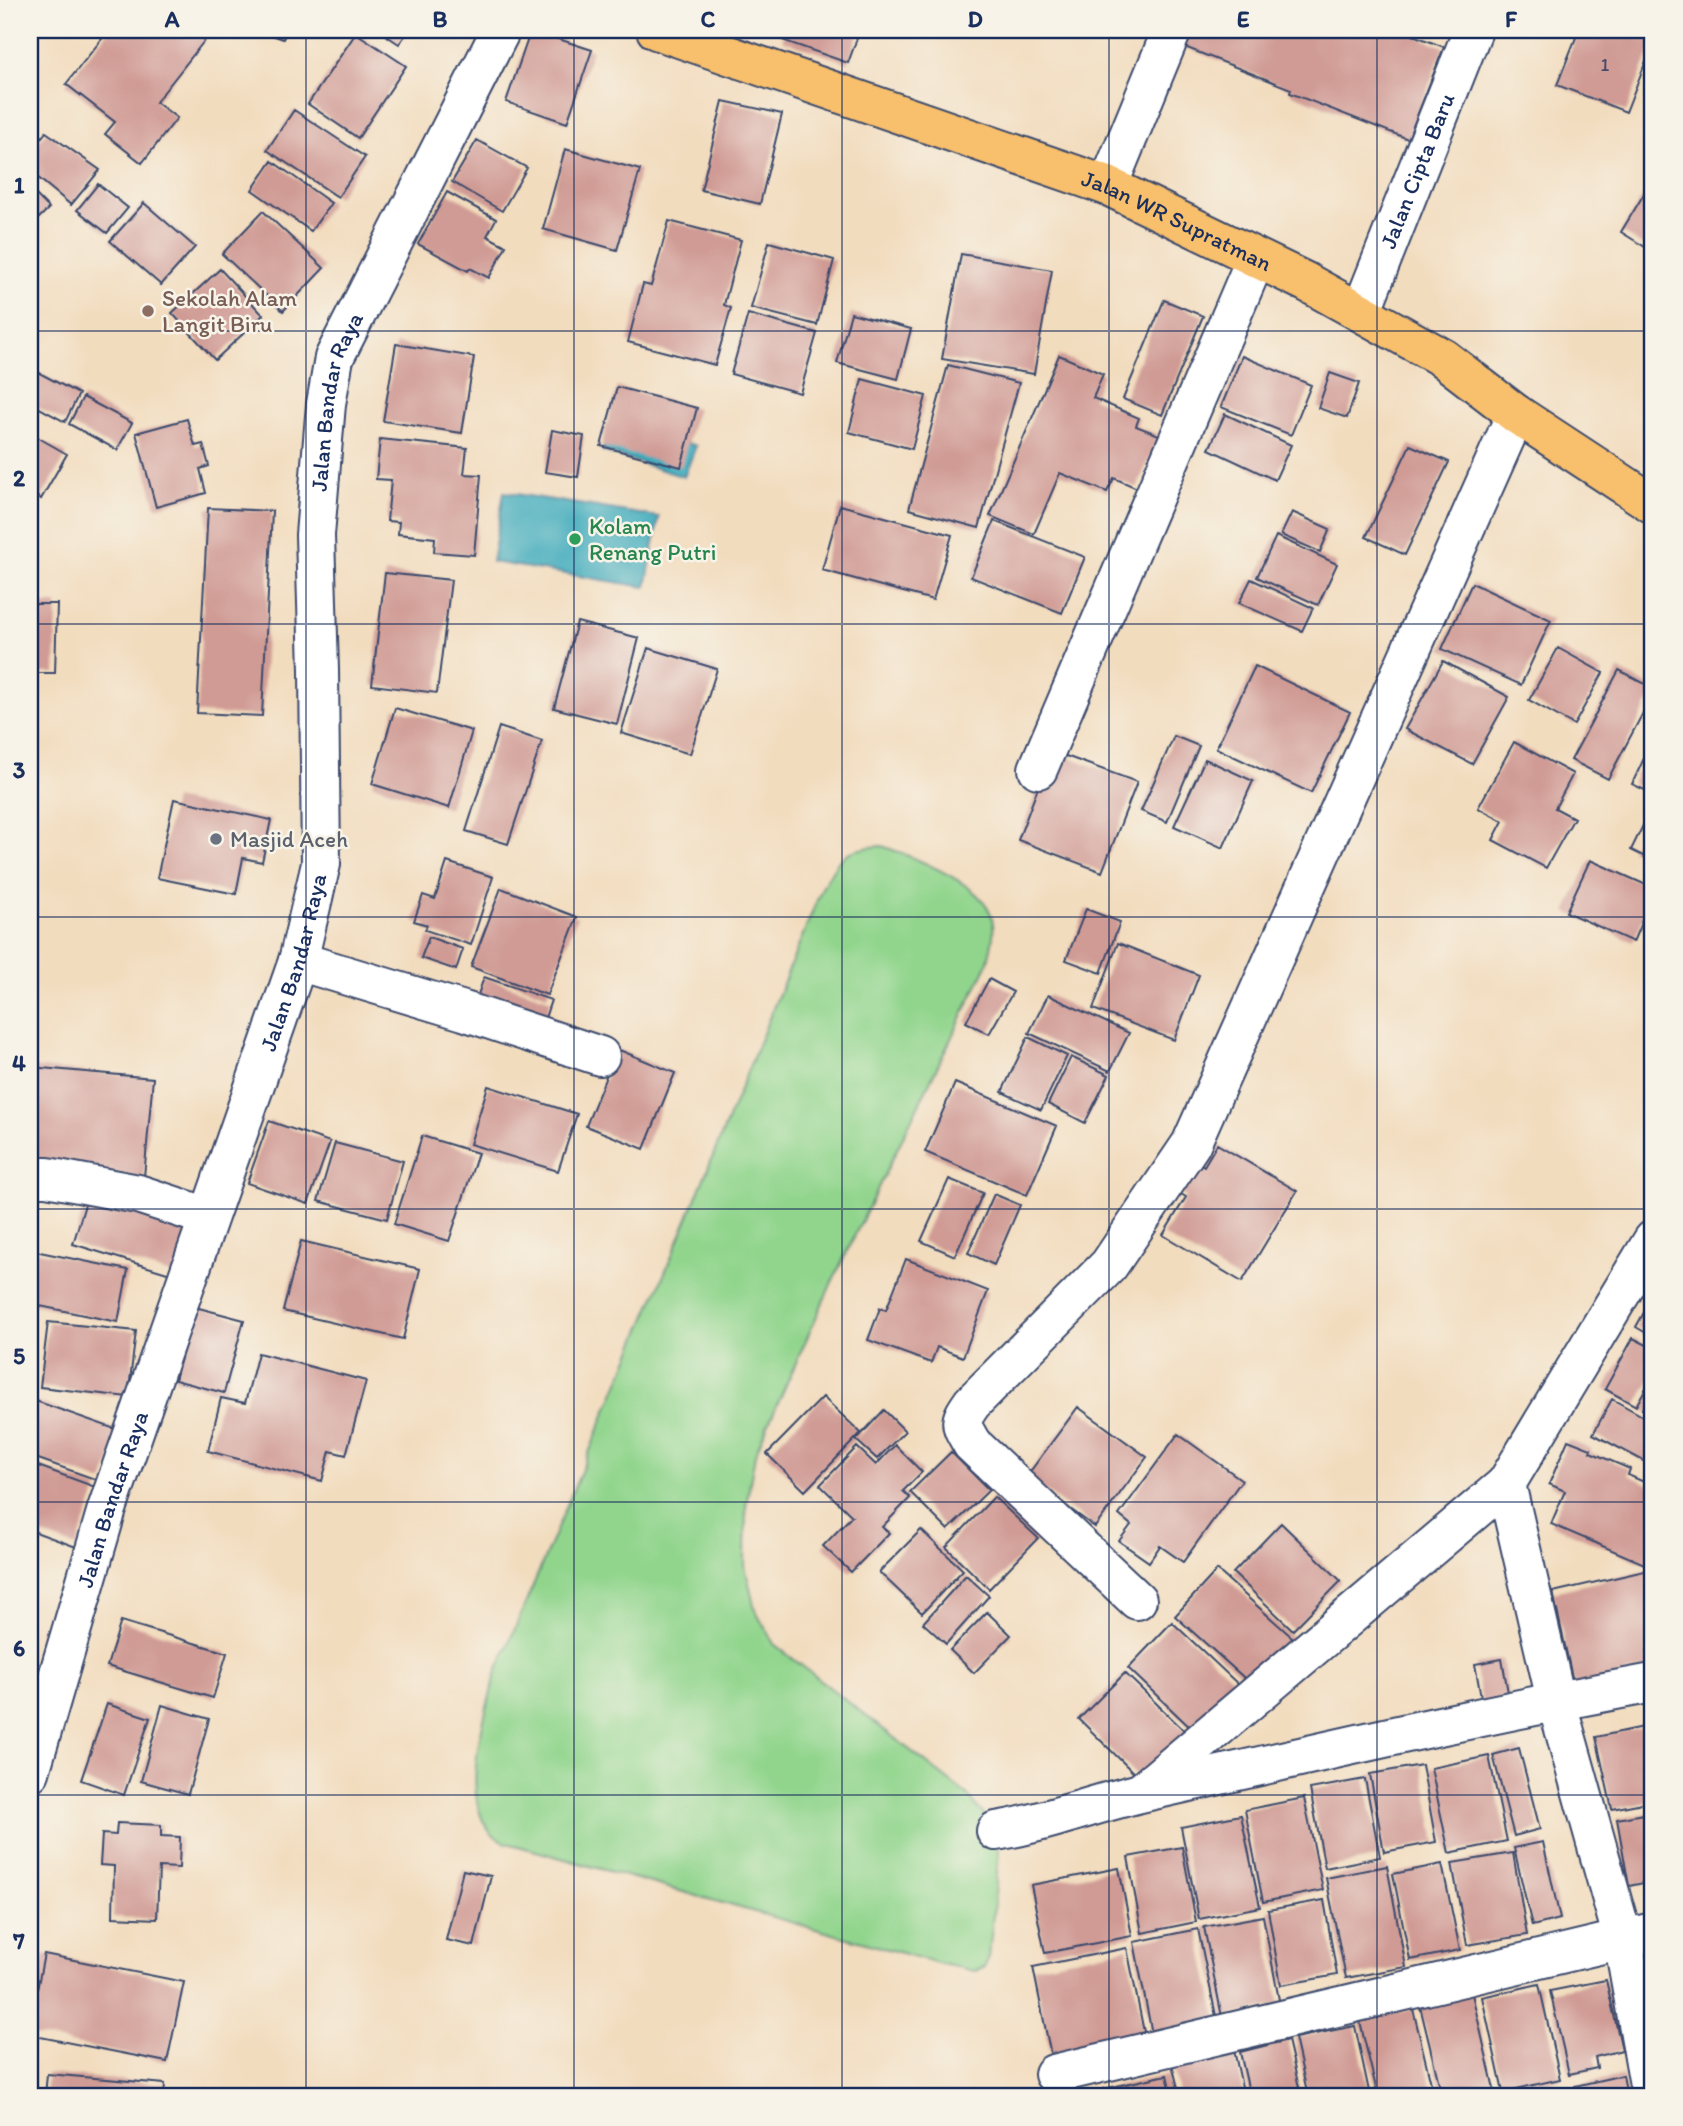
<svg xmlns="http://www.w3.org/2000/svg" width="1683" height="2126" font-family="Itim,sans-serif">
<rect width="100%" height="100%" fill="#f7f3e8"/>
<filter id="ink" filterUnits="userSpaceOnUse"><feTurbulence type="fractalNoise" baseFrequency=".0143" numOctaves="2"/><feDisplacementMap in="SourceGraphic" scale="14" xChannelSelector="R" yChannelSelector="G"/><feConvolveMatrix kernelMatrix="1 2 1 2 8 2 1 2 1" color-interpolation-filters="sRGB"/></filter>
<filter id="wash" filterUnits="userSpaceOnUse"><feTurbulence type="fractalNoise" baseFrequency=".00686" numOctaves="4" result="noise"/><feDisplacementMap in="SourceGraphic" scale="28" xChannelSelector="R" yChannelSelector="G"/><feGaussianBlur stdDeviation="1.57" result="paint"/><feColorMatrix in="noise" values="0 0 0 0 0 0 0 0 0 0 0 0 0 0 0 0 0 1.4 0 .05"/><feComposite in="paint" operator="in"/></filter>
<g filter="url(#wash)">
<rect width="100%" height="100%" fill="#f2dcbe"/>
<path fill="#91d58d" stroke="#568276" stroke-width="2" d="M 882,846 C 911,856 975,881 989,910 C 998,928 991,947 987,965 L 832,1282 L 755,1454 L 746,1506 L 745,1566 L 755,1610 L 774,1644 L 965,1793 C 985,1815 994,1822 999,1852 L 989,1957 L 984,1968 L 975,1971 L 941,1964 L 504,1842 C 500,1839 493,1836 490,1832 C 459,1793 485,1714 497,1671 L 687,1220 L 822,888 C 841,855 842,849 882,846 Z"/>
<path fill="#3daabc" stroke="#2c6c8d" stroke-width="2" d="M 610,420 L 696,446 L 684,477 L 603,451 Z
M 504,492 L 659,517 L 646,587 L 492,562 Z"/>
<g id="blocks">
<path fill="#d09b95" d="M 109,30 L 200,30 L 208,36 L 156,102 L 177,118 L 142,163 L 105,134 L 115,122 L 66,84 Z
M 258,30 L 287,30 L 283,39 Z
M 378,30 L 409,30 L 399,44 Z
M 531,30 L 592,50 L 567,123 L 506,102 Z
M 786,30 L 860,30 L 848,63 L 782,40 Z
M 1189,30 L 1400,30 L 1444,47 L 1408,139 L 1290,93 L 1291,89 L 1182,46 Z
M 1579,30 L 1653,30 L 1653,43 L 1626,112 L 1557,85 Z
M 356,33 L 406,66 L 358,138 L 308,104 Z
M 723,101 L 782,114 L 760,204 L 701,190 Z
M 294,110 L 365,157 L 338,197 L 267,150 Z
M 46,132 L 100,170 L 71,205 L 30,171 L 30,152 Z
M 477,140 L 527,168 L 502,211 L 452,182 Z
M 565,149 L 640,170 L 617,250 L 543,229 Z
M 272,161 L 331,203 L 311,231 L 252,190 Z
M 1653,179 L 1653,252 L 1621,232 Z
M 98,184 L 128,208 L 107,233 L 77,210 Z
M 30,189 L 49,208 L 30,227 Z
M 447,192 L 496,219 L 487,236 L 506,246 L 489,278 L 470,268 L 468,271 L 418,244 Z
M 144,203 L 195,247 L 161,285 L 110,241 Z
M 263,211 L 324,268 L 283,311 L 222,254 Z
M 669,221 L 741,240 L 724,305 L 731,308 L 715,365 L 628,342 L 643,284 L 651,286 Z
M 769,242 L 834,260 L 817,325 L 751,308 Z
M 961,254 L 1052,270 L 1034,374 L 942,359 Z
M 220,269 L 263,315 L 215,360 L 172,313 Z
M 1164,300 L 1203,316 L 1162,415 L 1123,399 Z
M 851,313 L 911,329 L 898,379 L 837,363 Z
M 748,314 L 817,333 L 800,393 L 731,374 Z
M 396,344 L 474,357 L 462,433 L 383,421 Z
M 1059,355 L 1103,374 L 1093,398 L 1139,418 L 1136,426 L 1159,435 L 1137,488 L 1114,478 L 1107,492 L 1060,473 L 1034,534 L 990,516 Z
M 1242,356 L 1311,385 L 1291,435 L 1221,407 Z
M 948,365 L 1019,383 L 979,528 L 909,509 Z
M 30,368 L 79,394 L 65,422 L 30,403 Z
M 1330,373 L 1359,383 L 1347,418 L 1318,408 Z
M 862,379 L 926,396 L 912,449 L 849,432 Z
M 617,387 L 697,408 L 681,467 L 601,446 Z
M 83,397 L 132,423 L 117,450 L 69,424 Z
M 1225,414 L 1291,445 L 1275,480 L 1209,449 Z
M 187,419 L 195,446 L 203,444 L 209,466 L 200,469 L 206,493 L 156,507 L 136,433 Z
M 552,430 L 584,436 L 578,477 L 545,472 Z
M 30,433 L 67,454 L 41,499 L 30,492 Z
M 380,439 L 467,448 L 464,474 L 481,475 L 474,555 L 434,552 L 435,538 L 398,534 L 399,522 L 387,521 L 391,480 L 376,479 Z
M 1410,445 L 1449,462 L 1405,555 L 1366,537 Z
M 840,505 L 952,535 L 933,600 L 822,570 Z
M 208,508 L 272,511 L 262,716 L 197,713 Z
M 1292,512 L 1330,529 L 1320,552 L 1281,535 Z
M 994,521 L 1085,557 L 1062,613 L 971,577 Z
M 1276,536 L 1337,564 L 1318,605 L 1257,577 Z
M 385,573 L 451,580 L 437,693 L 372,685 Z
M 1251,579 L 1313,608 L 1302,631 L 1239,603 Z
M 1472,583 L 1551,620 L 1521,685 L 1442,649 Z
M 30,604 L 57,604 L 55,673 L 30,673 Z
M 577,622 L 639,638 L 617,724 L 554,708 Z
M 648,648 L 717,669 L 690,754 L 621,733 Z
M 1558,648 L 1603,673 L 1574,725 L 1529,700 Z
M 1443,661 L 1509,697 L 1472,764 L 1405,729 Z
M 1255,666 L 1350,712 L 1311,793 L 1216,748 Z
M 1619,670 L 1653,688 L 1653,694 L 1608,779 L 1571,760 Z
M 395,708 L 472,731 L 449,808 L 372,784 Z
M 499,727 L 542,741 L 508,844 L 466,831 Z
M 1174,736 L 1199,746 L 1167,822 L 1141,811 Z
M 1653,739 L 1653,794 L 1632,784 Z
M 1514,742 L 1573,774 L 1555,808 L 1574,818 L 1546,868 L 1493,840 L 1503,821 L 1478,808 Z
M 1052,751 L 1137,782 L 1102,872 L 1018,840 Z
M 1205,759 L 1253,781 L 1223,848 L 1174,826 Z
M 174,799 L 271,820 L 262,862 L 243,858 L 236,894 L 157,878 Z
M 1653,805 L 1653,861 L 1631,850 Z
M 1590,860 L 1653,888 L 1653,895 L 1633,942 L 1566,912 Z
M 447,862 L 493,877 L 471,945 L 425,930 L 427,925 L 414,921 L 423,895 L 435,899 Z
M 501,888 L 577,917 L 547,995 L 471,967 Z
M 1086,909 L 1120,922 L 1101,973 L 1066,960 Z
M 429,937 L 463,949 L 456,970 L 421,958 Z
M 1118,943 L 1199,975 L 1174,1040 L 1093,1009 Z
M 484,977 L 551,1000 L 544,1021 L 477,998 Z
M 989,979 L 1013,992 L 989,1034 L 966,1022 Z
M 1048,995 L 1129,1033 L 1110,1071 L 1029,1033 Z
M 1028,1037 L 1067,1056 L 1041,1110 L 1002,1092 Z
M 617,1049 L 675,1073 L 644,1149 L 586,1126 Z
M 1071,1057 L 1109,1075 L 1085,1123 L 1048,1104 Z
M 30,1067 L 153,1078 L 144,1177 L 30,1166 Z
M 955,1083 L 1057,1126 L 1027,1195 L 925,1152 Z
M 488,1086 L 577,1114 L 558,1171 L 470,1144 Z
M 269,1121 L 330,1142 L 308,1204 L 247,1183 Z
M 422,1136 L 478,1153 L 449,1241 L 394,1224 Z
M 335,1143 L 403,1161 L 387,1219 L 318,1201 Z
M 1217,1144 L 1297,1191 L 1242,1282 L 1163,1235 L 1186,1197 L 1174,1190 L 1192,1159 L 1204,1166 Z
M 949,1179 L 983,1193 L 955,1256 L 921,1241 Z
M 994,1194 L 1020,1205 L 994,1265 L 968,1253 Z
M 87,1198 L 192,1229 L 177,1276 L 73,1244 Z
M 301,1241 L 420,1269 L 403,1339 L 283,1311 Z
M 30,1250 L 128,1270 L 118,1322 L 30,1304 Z
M 906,1259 L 988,1291 L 963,1357 L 937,1347 L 931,1363 L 868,1340 L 880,1308 L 886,1310 Z
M 1653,1296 L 1653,1337 L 1636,1327 Z
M 195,1307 L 244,1320 L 224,1393 L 175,1380 Z
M 48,1322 L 136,1331 L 128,1397 L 40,1387 Z
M 1633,1338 L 1653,1348 L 1653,1375 L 1636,1406 L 1605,1389 Z
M 258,1353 L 366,1381 L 346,1455 L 330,1451 L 322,1481 L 208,1451 L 221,1398 L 245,1403 Z
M 1653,1387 L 1653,1415 L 1642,1409 Z
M 823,1397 L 861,1433 L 805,1491 L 767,1454 Z
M 30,1399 L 121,1431 L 103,1482 L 30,1456 Z
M 1612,1399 L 1653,1422 L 1653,1466 L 1593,1434 Z
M 1078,1407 L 1147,1457 L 1095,1527 L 1026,1477 Z
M 884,1410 L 905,1431 L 877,1459 L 856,1440 Z
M 1178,1434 L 1242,1480 L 1183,1562 L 1160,1546 L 1149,1562 L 1119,1541 L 1131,1525 L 1119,1515 Z
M 1568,1440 L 1591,1449 L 1590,1452 L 1595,1454 L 1630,1469 L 1628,1475 L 1653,1486 L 1653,1556 L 1649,1566 L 1551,1524 L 1565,1491 L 1549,1484 Z
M 895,1445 L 922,1472 L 903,1491 L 910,1498 L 882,1527 L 889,1533 L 851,1572 L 823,1546 L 852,1516 L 820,1485 L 857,1447 L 876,1465 Z
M 951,1452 L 989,1490 L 948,1530 L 910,1492 Z
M 30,1463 L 98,1488 L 76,1547 L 30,1530 Z
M 994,1497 L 1038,1538 L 989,1589 L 946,1547 Z
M 1281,1523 L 1341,1581 L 1293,1630 L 1233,1573 Z
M 921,1530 L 963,1570 L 922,1613 L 879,1572 Z
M 1653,1569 L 1653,1650 L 1647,1651 L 1650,1668 L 1574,1686 L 1553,1592 Z
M 1217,1570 L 1293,1638 L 1251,1684 L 1175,1616 Z
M 966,1575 L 989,1596 L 946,1644 L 923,1623 Z
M 987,1612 L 1011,1635 L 974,1673 L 950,1650 Z
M 121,1621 L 227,1653 L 213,1698 L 107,1666 Z
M 1172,1622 L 1241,1687 L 1196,1733 L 1128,1668 Z
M 1502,1659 L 1509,1698 L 1482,1703 L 1475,1664 Z
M 1125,1673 L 1192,1738 L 1146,1785 L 1079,1719 Z
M 107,1704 L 150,1718 L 124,1795 L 81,1780 Z
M 162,1705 L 209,1719 L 188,1794 L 141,1781 Z
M 1653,1725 L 1653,1801 L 1612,1809 L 1596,1737 Z
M 1519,1748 L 1540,1829 L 1514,1836 L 1493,1755 Z
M 1489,1756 L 1507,1841 L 1449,1853 L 1431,1768 Z
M 1422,1765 L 1436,1842 L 1384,1852 L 1370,1774 Z
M 1365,1779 L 1380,1857 L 1325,1868 L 1310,1789 Z
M 1304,1798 L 1323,1890 L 1263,1902 L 1245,1810 Z
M 1653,1812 L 1653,1881 L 1629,1886 L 1617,1819 Z
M 1241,1815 L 1260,1907 L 1199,1919 L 1181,1827 Z
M 117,1823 L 161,1825 L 161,1836 L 180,1837 L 179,1868 L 159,1867 L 157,1919 L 113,1917 L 114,1866 L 100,1865 L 102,1834 L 116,1835 Z
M 1543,1842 L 1560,1919 L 1532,1926 L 1514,1848 Z
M 1182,1847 L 1196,1922 L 1142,1933 L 1128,1857 Z
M 1513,1853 L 1527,1935 L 1467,1945 L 1452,1863 Z
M 1442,1864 L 1460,1950 L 1410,1960 L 1393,1874 Z
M 1387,1866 L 1406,1967 L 1346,1978 L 1326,1878 Z
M 1119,1868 L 1132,1936 L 1045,1953 L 1031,1885 Z
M 463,1870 L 491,1876 L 474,1946 L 446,1940 Z
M 1324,1900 L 1337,1975 L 1281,1985 L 1268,1910 Z
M 1263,1916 L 1280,2005 L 1222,2017 L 1204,1927 Z
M 1198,1929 L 1217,2021 L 1152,2034 L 1134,1942 Z
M 1127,1948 L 1145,2037 L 1051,2056 L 1033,1967 Z
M 44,1954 L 184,1982 L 167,2062 L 30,2035 L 30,2026 Z
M 1606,1980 L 1622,2050 L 1595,2057 L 1597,2068 L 1569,2074 L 1550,1991 Z
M 1539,1984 L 1560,2079 L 1503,2092 L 1482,1997 Z
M 1472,1994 L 1494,2089 L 1465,2096 L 1442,2096 L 1420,2006 Z
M 1413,2009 L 1434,2096 L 1378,2096 L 1360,2022 Z
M 1355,2026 L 1370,2096 L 1308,2096 L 1295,2038 Z
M 1288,2040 L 1301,2096 L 1250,2096 L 1240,2052 Z
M 1234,2050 L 1244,2096 L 1180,2096 L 1172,2064 Z
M 47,2074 L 165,2084 L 164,2096 L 45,2096 Z
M 1167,2075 L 1172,2096 L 1105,2096 L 1103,2089 Z
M 1623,2075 L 1627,2096 L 1577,2096 L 1575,2086 Z
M 1564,2091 L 1565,2096 L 1544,2096 L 1543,2095 Z"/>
</g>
</g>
<g filter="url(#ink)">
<use href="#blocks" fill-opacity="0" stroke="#3b496c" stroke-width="2"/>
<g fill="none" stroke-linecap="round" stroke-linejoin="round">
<defs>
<g id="minor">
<path d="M 1108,186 L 1172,30"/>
<path id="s1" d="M 1361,312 L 1473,30"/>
<path d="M 1038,769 L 1256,258"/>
<path d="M 298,961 L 464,1011 L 600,1056"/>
<path d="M 30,1177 L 47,1177 L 138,1194 L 208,1217"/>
<path d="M 1137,1600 L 972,1444 C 960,1423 958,1423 972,1403 L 1109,1265 L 1191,1144 L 1516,414"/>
<path id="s2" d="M 30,1772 L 107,1509 L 298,961 L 321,864 L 319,670 L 315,535 L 326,404 L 334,358 L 501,30"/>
<path d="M 1144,1790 L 1506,1484"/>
<path d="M 996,1831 C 1047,1823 1095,1803 1145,1792 C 1314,1754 1483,1714 1653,1683"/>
<path d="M 1054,2074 L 1653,1932"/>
<path d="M 1651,2096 L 1623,1939 L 1556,1700 L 1506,1484 L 1653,1240"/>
</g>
<g id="trunk">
<path id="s3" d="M 656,30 L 1108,186 L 1306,282 L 1443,358 L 1516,414 L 1653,504"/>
</g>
</defs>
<use href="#minor" stroke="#3b496c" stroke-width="42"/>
<use href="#trunk" stroke="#3b496c" stroke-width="42"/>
<use href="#minor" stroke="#fff" stroke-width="38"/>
<use href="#trunk" stroke="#f8bf6c" stroke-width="38"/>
</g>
</g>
<path fill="none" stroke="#1b2f5e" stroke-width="2" stroke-opacity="0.55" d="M 306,30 L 306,2096M 574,30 L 574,2096M 842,30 L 842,2096M 1109,30 L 1109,2096M 1377,30 L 1377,2096M 30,331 L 1653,331M 30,624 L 1653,624M 30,917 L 1653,917M 30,1209 L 1653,1209M 30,1502 L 1653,1502M 30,1795 L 1653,1795"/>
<circle fill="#8d6e63" stroke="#f7f3e8" stroke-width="2.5" cx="148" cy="311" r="7"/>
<circle fill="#2e9e5b" stroke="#f7f3e8" stroke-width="2.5" cx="575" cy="539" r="7"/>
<circle fill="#6b7280" stroke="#f7f3e8" stroke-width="2.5" cx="216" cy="839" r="7"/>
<g text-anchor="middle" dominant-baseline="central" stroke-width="5" stroke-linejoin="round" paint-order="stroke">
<g font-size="19" fill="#484a6c">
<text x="1605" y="64">1</text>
</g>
<g font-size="23" fill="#1b2f5e" stroke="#f7f3e8">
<text stroke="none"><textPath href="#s1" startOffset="152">Jalan Cipta Baru</textPath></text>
<text stroke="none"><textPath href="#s3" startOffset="555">Jalan WR Supratman</textPath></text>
<text stroke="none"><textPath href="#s2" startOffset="1419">Jalan Bandar Raya</textPath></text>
<text stroke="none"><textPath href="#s2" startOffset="852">Jalan Bandar Raya</textPath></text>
<text stroke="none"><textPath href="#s2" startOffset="285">Jalan Bandar Raya</textPath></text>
</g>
<g font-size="23" fill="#785e54" stroke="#f7f3e8" text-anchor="start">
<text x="162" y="298">Sekolah Alam<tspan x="162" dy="26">Langit Biru</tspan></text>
</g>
<g font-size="23" fill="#27864d" stroke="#f7f3e8" text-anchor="start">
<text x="589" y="526">Kolam<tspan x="589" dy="26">Renang Putri</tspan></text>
</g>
<g font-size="23" fill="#5b616d" stroke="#f7f3e8" text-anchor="start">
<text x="230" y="839">Masjid Aceh</text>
</g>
</g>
<rect width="1683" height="2126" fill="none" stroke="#f7f3e8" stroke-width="77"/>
<rect x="38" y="38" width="1606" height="2050" fill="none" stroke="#1b2f5e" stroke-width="2.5"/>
<g font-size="23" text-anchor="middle" font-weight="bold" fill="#1b2f5e">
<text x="172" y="27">A</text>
<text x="440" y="27">B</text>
<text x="708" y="27">C</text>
<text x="975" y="27">D</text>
<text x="1243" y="27">E</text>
<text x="1511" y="27">F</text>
<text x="19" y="193">1</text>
<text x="19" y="486">2</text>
<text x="19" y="778">3</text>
<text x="19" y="1071">4</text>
<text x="19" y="1364">5</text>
<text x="19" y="1656">6</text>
<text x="19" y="1949">7</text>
</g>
</svg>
